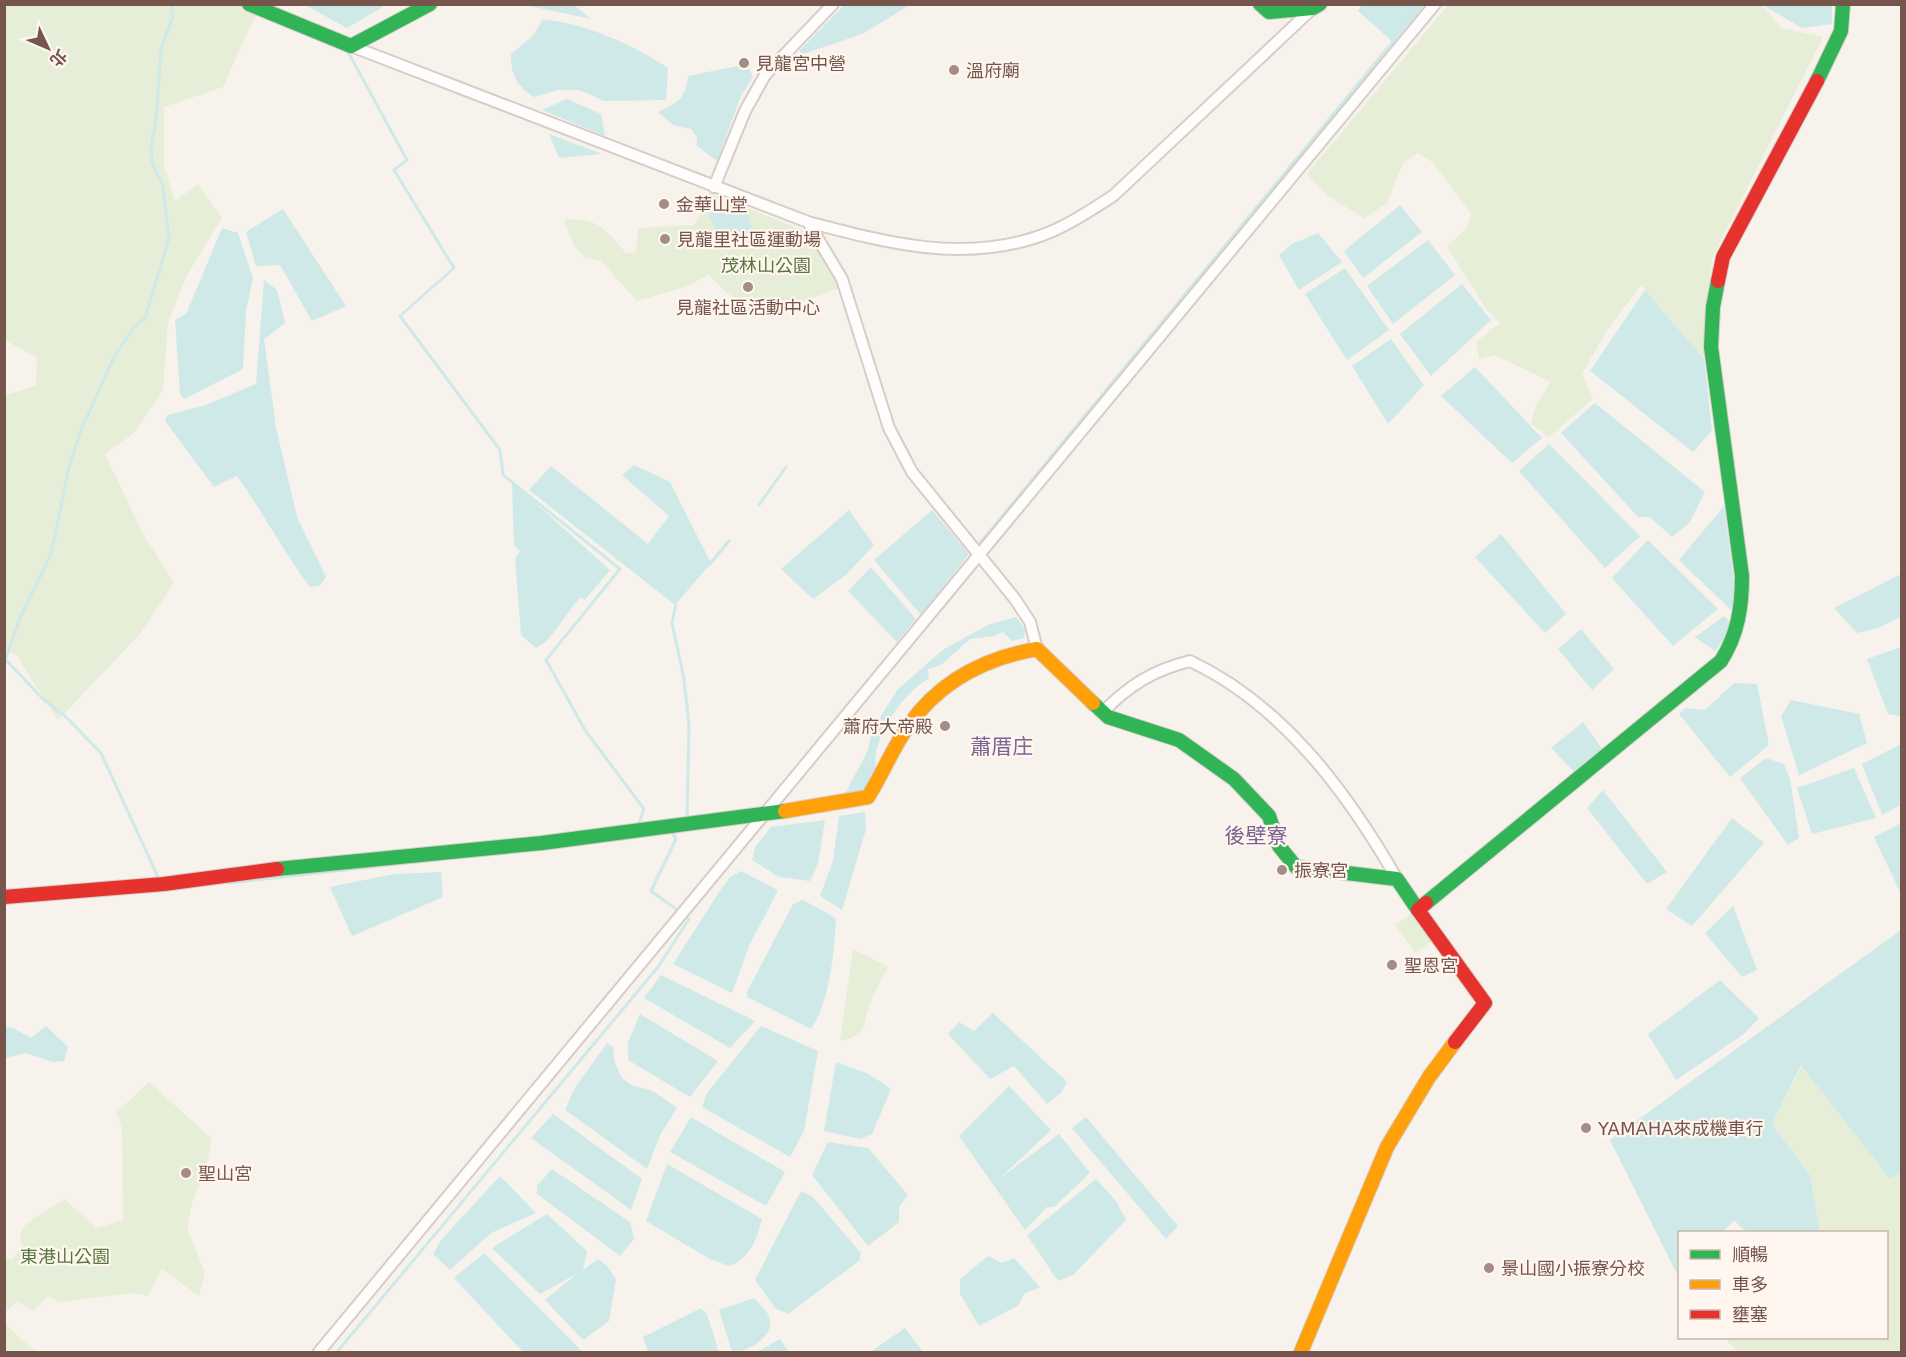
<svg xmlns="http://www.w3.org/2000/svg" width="1906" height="1357" font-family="'DejaVu Sans','Noto Sans TC',sans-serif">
<rect width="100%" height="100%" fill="#f7f2ec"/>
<path fill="#e6eed7" d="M 4,5 L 264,5 L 251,24 L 223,87 L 164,107 L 164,167 L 175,201 L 198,184 L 222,218 L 186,277 L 168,323 L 163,390 L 134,433 L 105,454 L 143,534 L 174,583 L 139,635 L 58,720 L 16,655 L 5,649 L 5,395 L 36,386 L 37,358 L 5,340 Z
M 1448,5 L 1761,5 L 1782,28 L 1823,37 L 1712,258 L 1704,359 L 1641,285 L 1607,331 L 1582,373 L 1593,399 L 1549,437 L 1531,424 L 1536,405 L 1551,382 L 1495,355 L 1479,359 L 1476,342 L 1500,323 L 1484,306 L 1447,246 L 1467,228 L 1471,214 L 1432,162 L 1418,153 L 1403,163 L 1387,203 L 1364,218 L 1328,196 L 1307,174 Z
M 709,193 L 815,235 L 841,287 L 755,318 L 708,275 L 688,286 L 637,301 L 601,261 L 584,257 L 574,246 L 564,220 C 597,216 606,230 626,253 L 636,253 L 638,228 L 694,225 Z
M 1418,910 L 1437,937 L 1415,953 L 1395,925 Z
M 853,949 L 888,967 C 882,978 876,989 871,1001 C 862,1022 870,1035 840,1041 Z
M 1802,1065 L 1890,1179 L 1901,1172 L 1901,1352 L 1737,1352 L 1725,1338 L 1886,1338 L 1886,1232 L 1820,1232 L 1810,1175 L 1772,1124 Z
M 149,1082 L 212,1139 L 206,1167 L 192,1203 L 187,1228 L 205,1273 L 199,1296 L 162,1269 L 148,1296 L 135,1293 L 59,1302 L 48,1296 L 34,1311 L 18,1301 L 6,1311 L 5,1324 L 36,1352 L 5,1352 L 5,1258 L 12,1259 L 22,1246 L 20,1234 L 26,1224 L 64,1199 L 97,1228 L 123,1220 L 122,1129 L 117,1112 Z"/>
<path fill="#cee9e8" d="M 305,5 L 386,5 L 347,28 Z
M 525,5 L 574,5 L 591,19 Z
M 844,5 L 844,4 L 910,5 L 862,34 L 803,54 L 799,51 Z
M 1362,5 L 1362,4 L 1424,5 L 1393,42 L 1358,11 Z
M 1763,5 L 1832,5 L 1832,24 L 1802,28 Z
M 542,20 C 579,20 638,47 668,68 L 666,100 L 604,101 L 579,90 L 558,90 L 534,97 C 517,87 510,73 511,54 L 534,35 Z
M 747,64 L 753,77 L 741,96 L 717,161 L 697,146 L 697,138 L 691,129 L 673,125 L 658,112 C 678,102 686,99 688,76 Z
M 567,99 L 601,114 L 605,136 L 542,110 Z
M 549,134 L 602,154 L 559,158 Z
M 726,204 C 740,208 750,210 751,226 L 744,235 L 730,241 L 718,236 L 709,215 L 714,206 Z
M 1400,205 L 1422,232 L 1363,278 L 1344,251 Z
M 283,209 L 346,306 L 312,321 L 280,265 L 256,266 L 246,232 Z
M 222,228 L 238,233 L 253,278 L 246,311 L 243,369 L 184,399 L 180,395 L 175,320 L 186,314 Z
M 1318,233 L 1342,262 L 1299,290 L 1279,255 L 1292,244 Z
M 1428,240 L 1455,275 L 1393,324 L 1367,286 Z
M 1345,268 L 1389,330 L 1347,360 L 1305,294 Z
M 264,280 L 277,290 L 285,323 L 264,339 L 276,428 L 297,517 L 326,577 L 319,586 L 310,587 C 283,551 263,512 237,476 L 214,487 L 165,421 L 167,415 L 203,406 L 256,384 Z
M 1462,284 L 1491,320 L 1431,376 L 1400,334 Z
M 1645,290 L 1704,359 L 1712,431 L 1693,452 L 1590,371 Z
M 1391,339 L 1424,385 L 1388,424 L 1352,366 Z
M 1475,367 L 1542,438 L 1512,463 L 1441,396 Z
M 1595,403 L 1705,492 L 1689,523 L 1672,537 L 1650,517 L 1638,517 L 1561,433 Z
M 1549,444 L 1640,536 L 1605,568 L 1519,471 Z
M 634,465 L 670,482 L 711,563 L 675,605 L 529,490 L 551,466 L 648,544 L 669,516 L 622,475 Z
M 512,482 L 610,570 L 585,600 L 580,597 L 547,641 L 536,648 L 521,635 L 515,559 L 520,551 L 514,546 Z
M 1724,506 L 1737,603 L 1731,610 L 1679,560 Z
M 849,510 L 874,545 L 847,574 L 813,599 L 781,569 Z
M 932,510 L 969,554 L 921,615 L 874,560 Z
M 1501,534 L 1566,614 L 1545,633 L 1475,557 Z
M 1648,540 L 1718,609 L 1673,646 L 1612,578 Z
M 871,567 L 916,619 L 897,642 L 848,591 Z
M 1901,574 L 1901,617 L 1878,628 L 1857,633 L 1834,608 Z
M 1724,616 L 1730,622 L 1726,636 L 1715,651 L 1695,637 Z
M 1016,617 L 1025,630 L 1024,638 L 1012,641 L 1003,632 L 994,636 L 970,639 L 941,665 L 928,669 L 929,678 C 902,694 867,742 877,775 L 861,791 L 845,794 L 868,750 L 872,730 L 898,689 L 944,649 L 988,625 Z
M 1581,629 L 1614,669 L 1592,690 L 1558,649 Z
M 1901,647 L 1902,647 L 1901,716 L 1888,714 L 1867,659 Z
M 1734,683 L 1757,684 L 1769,745 L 1730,777 L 1679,714 L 1685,708 L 1705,710 Z
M 1791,700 L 1859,714 L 1867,743 L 1799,775 L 1781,716 Z
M 1583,722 L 1602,749 L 1574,772 L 1551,748 Z
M 1901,744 L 1901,805 L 1882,815 L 1862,764 Z
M 1766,758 L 1784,764 L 1790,779 L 1799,838 L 1788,845 L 1740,778 Z
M 1854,768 L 1876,818 L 1812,834 L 1797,788 Z
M 1603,790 L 1667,872 L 1647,884 L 1587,808 Z
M 865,812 L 866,829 L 842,910 L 820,896 L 833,861 L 839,816 Z
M 1732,818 L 1764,843 L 1692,926 L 1666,909 Z
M 825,820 L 818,864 L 810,881 L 779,877 L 752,860 L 755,847 L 771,827 Z
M 1901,823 L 1901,894 L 1874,837 Z
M 741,871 L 778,890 L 749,946 L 732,993 L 673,964 L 721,889 L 730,877 Z
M 441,872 L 443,897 L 352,936 L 330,887 L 394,874 Z
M 803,900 L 836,918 C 834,952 830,1001 811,1029 L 747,997 L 747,992 L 793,904 Z
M 1733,906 L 1757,970 L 1742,977 L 1705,933 Z
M 1901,930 L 1901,1172 L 1890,1179 L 1801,1065 L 1772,1124 L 1810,1175 L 1820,1232 L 1746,1232 L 1734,1220 L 1722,1232 L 1680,1232 L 1679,1278 L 1610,1140 Z
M 661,975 L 755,1021 L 730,1048 L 644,998 Z
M 1720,980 L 1759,1018 L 1744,1034 L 1676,1080 L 1648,1034 Z
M 993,1013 L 1067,1082 L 1062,1092 L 1047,1104 L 1014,1066 L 990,1079 L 948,1034 L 959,1022 L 974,1031 Z
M 640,1014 L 718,1061 L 690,1097 L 628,1060 L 628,1042 Z
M 46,1026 L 68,1047 L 64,1061 L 53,1062 L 26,1053 L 5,1058 L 5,1027 L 13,1028 L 31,1038 Z
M 761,1026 L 818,1051 L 804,1131 L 790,1157 L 702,1107 L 707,1093 Z
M 607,1043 L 613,1047 L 614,1060 L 622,1078 L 631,1085 L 653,1091 L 677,1108 L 660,1135 L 647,1169 L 565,1110 L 574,1089 Z
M 836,1062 L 869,1074 L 891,1089 L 872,1134 L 860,1139 L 824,1131 Z
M 1009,1086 L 1051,1130 L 999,1179 L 1059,1134 L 1090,1173 L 1054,1207 L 1047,1207 L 1025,1230 L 959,1136 Z
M 553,1114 L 642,1179 L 631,1210 L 531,1138 Z
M 691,1117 L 785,1172 L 766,1206 L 670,1152 Z
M 1086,1117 L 1178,1226 L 1166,1239 L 1072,1128 Z
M 828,1142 L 868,1148 L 908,1195 L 899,1207 L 899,1222 L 868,1246 L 812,1175 Z
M 667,1164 L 762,1219 C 756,1240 751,1258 729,1266 L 710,1259 L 646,1221 Z
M 552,1169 L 630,1222 L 634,1239 L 620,1256 L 537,1194 L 537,1186 Z
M 500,1176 L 536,1213 L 491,1233 L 450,1270 L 433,1254 L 441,1240 Z
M 1096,1179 L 1116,1201 L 1126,1220 L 1073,1275 L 1058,1281 L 1027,1235 Z
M 801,1191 L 813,1197 L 861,1253 L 859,1261 L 788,1314 L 775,1308 L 755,1280 Z
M 547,1214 L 587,1251 L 583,1270 L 598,1259 L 607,1266 L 616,1279 L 609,1321 L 583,1340 L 545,1300 L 578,1273 L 540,1294 L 492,1248 Z
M 484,1253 L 583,1352 L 523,1352 L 454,1278 Z
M 988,1256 L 1002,1263 L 1014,1258 L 1040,1287 L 1024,1294 L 1019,1305 L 979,1326 L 960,1294 L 960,1279 Z
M 754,1298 C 758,1303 767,1310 769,1317 C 776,1336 747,1353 732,1352 L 719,1310 Z
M 701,1308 L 707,1314 L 719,1352 L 648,1352 L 643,1337 Z
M 905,1328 L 923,1352 L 870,1352 Z
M 780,1339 L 789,1352 L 757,1352 Z"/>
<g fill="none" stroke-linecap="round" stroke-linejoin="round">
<path stroke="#cee9e8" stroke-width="3" d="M 348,52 L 407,160 L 394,170 L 454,268 L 400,316 L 500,450 L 503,475 L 620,569 L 546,660 L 585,730 L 644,809 L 639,823
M 759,505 L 786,467
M 980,543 L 1424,4
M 709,565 L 729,541
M 676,604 L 672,623 L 684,679 L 689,725 L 687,819
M 5,659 L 44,700 L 64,715 L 101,753 L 158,877
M 4,663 L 20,618 L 51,554 L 69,468 L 81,430 L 115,355 L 133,329 L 145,318 L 169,239 L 163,186 L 152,163 L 151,147 L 156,120 L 161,49 L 173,16 L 171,4
M 673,834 L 676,839 L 651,891 L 676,909
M 229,883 L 443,859
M 337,1352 L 658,967 L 689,919"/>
<defs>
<path id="street" d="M 351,46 L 808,222 C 884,242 959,263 1037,237 C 1065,228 1089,211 1113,196 L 1313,8
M 714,187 L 745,111 L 765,75 L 833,4
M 808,222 L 842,279 L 889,428 L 912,472 L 1015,599 L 1030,622 L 1037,649
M 1103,712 C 1129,685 1154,670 1190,661 C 1283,705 1347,792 1397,879
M 319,1352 L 1435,4"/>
<path id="fast" d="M 249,4 L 351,46 L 430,4
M 1260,4 L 1269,12 L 1313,8 L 1320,4
M 1817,81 L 1841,31 L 1843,4
M 1093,703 L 1108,717 L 1179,740 L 1234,779 L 1269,816 L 1279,846 L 1296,867 L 1397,879 L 1418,910
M 277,869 L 542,843 L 785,811
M 1426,903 L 1721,661 C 1738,634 1742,607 1742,576 L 1711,347 L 1713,307 L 1718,281"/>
<path id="slow" d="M 785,811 L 868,797 C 883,773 893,747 909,725 C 940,681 985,658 1037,649 L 1093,703
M 1301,1352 L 1387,1147 L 1429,1077 L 1455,1042"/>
<path id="jam" d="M 1718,281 L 1723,257 L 1817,81
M 4,897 L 164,884 L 277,869
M 1426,903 L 1418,910 L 1485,1003 L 1455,1042"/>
</defs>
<use href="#street" stroke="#d6cdc8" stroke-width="14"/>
<use href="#fast" stroke="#d7cdc8" stroke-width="16"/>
<use href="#slow" stroke="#d7cdc8" stroke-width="16"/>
<use href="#jam" stroke="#d7cdc8" stroke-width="16"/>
<use href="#street" stroke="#fefdfc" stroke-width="10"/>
<use href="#fast" stroke="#30b455" stroke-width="14"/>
<use href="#slow" stroke="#ff9f0a" stroke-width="14"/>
<use href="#jam" stroke="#e5322d" stroke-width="14"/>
</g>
<g fill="#a38d84" stroke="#fff6ef" stroke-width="2">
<circle cx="744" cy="63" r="6"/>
<circle cx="954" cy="70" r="6"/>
<circle cx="664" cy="204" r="6"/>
<circle cx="665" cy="239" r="6"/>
<circle cx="748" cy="287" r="6"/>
<circle cx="945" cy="726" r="6"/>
<circle cx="1282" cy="870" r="6"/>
<circle cx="1392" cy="965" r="6"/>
<circle cx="1586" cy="1128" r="6"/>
<circle cx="186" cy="1173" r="6"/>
<circle cx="1489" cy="1268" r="6"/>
</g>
<g text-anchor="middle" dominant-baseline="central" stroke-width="4.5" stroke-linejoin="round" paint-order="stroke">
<g font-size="18" fill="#76564c" stroke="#fff6ef" text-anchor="start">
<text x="756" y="63">見龍宮中營</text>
<text x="966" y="70">溫府廟</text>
<text x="676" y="204">金華山堂</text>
<text x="677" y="239">見龍里社區運動場</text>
<text x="748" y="307" text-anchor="middle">見龍社區活動中心</text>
<text x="933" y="726" text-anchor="end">蕭府大帝殿</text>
<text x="1294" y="870">振寮宮</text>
<text x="1404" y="965">聖恩宮</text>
<text x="1598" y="1128">YAMAHA來成機車行</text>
<text x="198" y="1173">聖山宮</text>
<text x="1501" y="1268">景山國小振寮分校</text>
</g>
<g font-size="18" fill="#587641" stroke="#fff6ef">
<text x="766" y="265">茂林山公園</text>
<text x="65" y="1256">東港山公園</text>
</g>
<g font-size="21" fill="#7d6492" stroke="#fff6ef">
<text x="1002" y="747">蕭厝庄</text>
<text x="1256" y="836">後壁寮</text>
</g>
</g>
<rect width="1906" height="1357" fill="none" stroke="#76564c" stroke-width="12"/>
<rect x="1678" y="1231" width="210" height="108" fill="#fff6ef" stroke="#c8b6ae" stroke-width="1.5"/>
<rect x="1690" y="1250" width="30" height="9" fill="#30b455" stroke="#c8b6ae" stroke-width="1.5"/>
<text x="1732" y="1261" font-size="18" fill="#76564c">順暢</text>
<rect x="1690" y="1280" width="30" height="9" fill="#ff9f0a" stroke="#c8b6ae" stroke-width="1.5"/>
<text x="1732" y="1291" font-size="18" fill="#76564c">車多</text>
<rect x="1690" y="1310" width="30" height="9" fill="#e5322d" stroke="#c8b6ae" stroke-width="1.5"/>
<text x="1732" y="1321" font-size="18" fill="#76564c">壅塞</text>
<g transform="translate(48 48) rotate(134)" stroke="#fff6ef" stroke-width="4.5" paint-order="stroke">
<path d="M0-4.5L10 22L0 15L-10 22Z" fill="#76564c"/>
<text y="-9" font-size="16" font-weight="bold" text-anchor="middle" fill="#76564c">北</text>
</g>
</svg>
